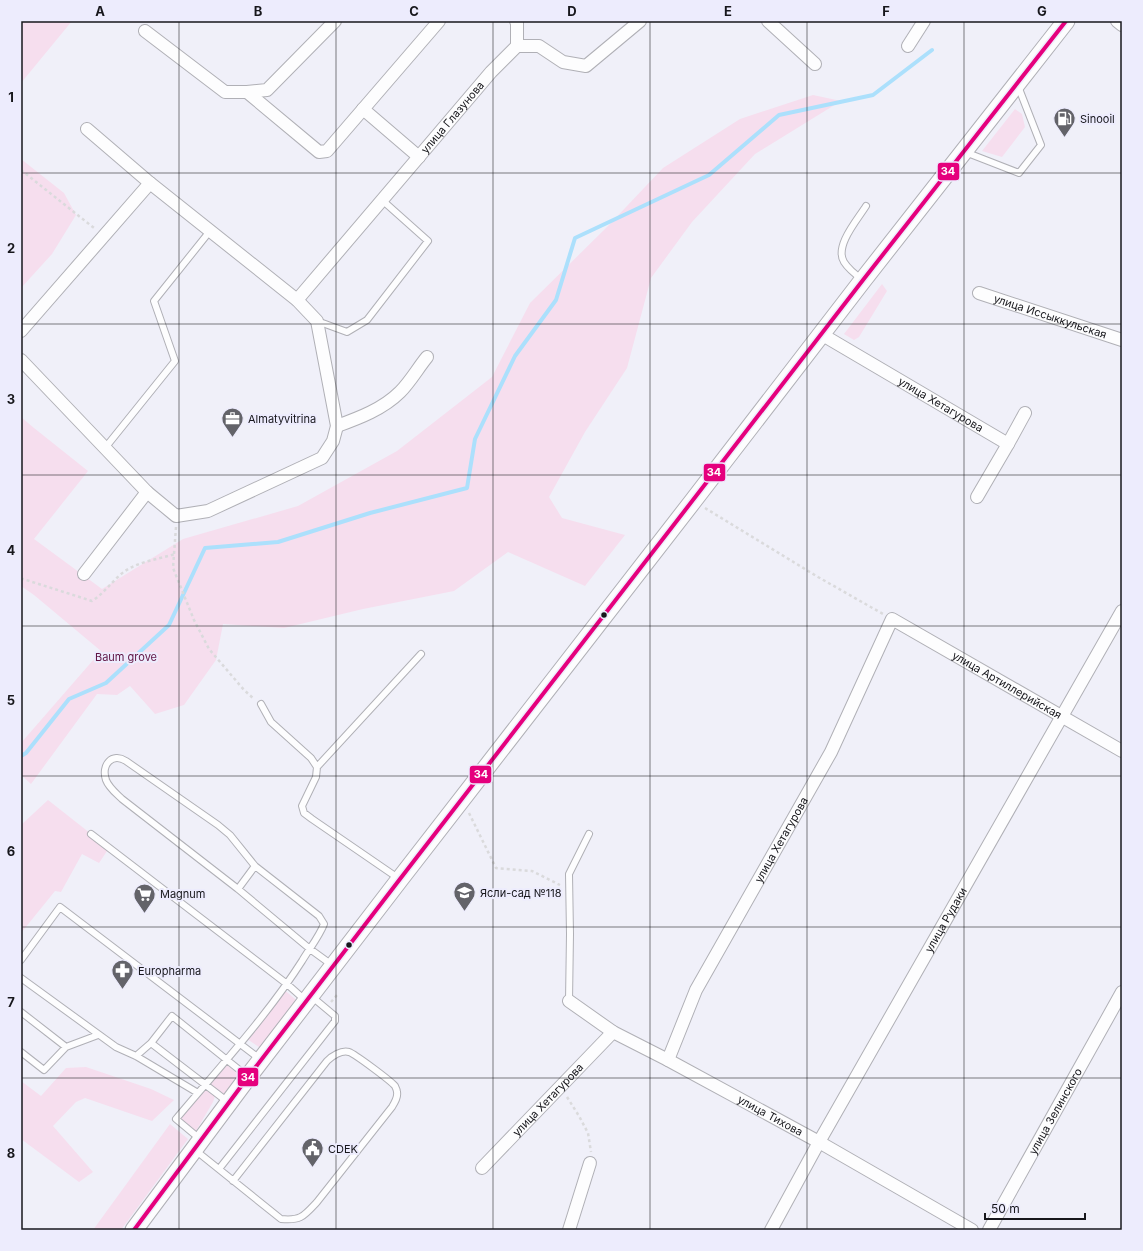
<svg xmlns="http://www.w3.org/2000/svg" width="1143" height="1251" font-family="Inter,sans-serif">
<rect width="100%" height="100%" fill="#f0f0f9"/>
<path fill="#f6deee" d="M 21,21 L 72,21 L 21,83 Z
M 813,95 L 841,101 L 755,154 L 692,222 L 651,278 L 627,368 L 585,432 L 549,497 L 562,518 L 625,535 L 585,586 L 508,552 L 454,591 L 363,609 L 284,628 L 223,624 L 216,660 L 184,705 L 155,714 L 130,686 L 117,695 L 97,694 L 31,784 L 21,775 L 21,743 L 101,651 L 34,595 L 21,586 L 21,417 L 34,428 L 88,471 L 34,539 L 102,589 L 183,539 L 298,506 L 397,451 L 492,377 L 530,303 L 608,226 L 663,168 L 740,119 Z
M 1015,109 L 1022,114 L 1025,127 L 1002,157 L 982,151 Z
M 21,159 L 64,193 L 76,215 L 52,254 L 21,288 Z
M 882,284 L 887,291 L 859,337 L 854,340 L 844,334 Z
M 48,800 L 109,848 L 99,863 L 82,854 L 61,892 L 55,891 L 21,933 L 21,825 Z
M 283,989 L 300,1003 L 262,1049 L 244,1037 Z
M 226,1064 L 240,1076 L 224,1096 L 208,1084 Z
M 86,1067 L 151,1089 L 174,1100 L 152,1121 L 85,1098 L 76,1102 L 53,1126 L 93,1172 L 79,1182 L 21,1139 L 21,1081 L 41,1096 L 66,1068 Z
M 205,1088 L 215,1096 L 213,1102 L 196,1131 L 180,1120 Z
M 170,1124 L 188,1139 L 121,1230 L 93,1230 Z"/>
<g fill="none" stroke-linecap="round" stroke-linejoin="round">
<path stroke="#ace0fc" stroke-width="4" d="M 21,756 L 26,753 L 69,699 L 106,683 L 169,625 L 205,548 L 278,542 L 370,513 L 467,488 L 475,439 L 515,356 L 556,300 L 575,238 L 709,175 L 779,115 L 873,95 L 932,50"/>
<defs>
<path id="service" d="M 965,152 L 1019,173 L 1041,145 L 1018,86
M 863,280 C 856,275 849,270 844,262 C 834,246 858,219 866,206
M 317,321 L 347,332 L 367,320 L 428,241 L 382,200
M 105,448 L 175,361 L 154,301 L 210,231
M 261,704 L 271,722 L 311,758 L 317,767 L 316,777 L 302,806 L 304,813 L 312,819 L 398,878
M 317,767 L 421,654
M 91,834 L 287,984 L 305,1000
M 238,889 L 255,866 L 230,835 L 218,825 L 126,761 C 112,752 101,765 106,780 C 109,788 116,793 122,799 L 238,889 L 310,949 L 332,965
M 21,960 L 60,907 L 260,1059
M 21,978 L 116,1047 L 136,1056 L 198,1093
M 569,1001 L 570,934 L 569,874 L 589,834
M 21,1012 L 66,1047 L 98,1035
M 21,1052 L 44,1070 L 66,1047
M 136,1056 L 151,1043
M 228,1102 L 151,1043 L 172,1016 L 247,1076
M 200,1139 L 176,1119 C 218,1069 267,1016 302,961 C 309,949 319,937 324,924 L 319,916 L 255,866
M 195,1150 L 281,1219 C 301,1221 304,1216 317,1202 L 392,1107 C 395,1102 398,1097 397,1092 C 397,1090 396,1088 395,1086 C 391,1081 355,1054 349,1052 C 341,1050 332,1056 327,1061 L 233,1181
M 219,1169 L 335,1021 L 335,1016 L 311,996"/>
<g id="minor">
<path d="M 516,21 L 517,23 L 517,46"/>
<path d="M 768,21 L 815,64"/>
<path d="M 1117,21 L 1122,25"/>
<path d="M 145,31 L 225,92 L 247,92 L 319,152 L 327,151 L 439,21"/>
<path d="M 908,46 L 924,21"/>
<path d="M 247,92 L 267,90 L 335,21"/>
<path d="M 363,109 L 419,157"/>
<path d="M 87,129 L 150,183 L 297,300 L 317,321 L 337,426 L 333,441 L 322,458 L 208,511 L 176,516 L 147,492"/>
<path id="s1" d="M 979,293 L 1122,340"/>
<path id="s2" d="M 297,300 L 491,72 L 517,46 L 539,46 L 563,62 L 586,66 L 640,21"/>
<path d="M 21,331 L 150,183"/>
<path id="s3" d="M 821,334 L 1008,444 L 977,497"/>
<path d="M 21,360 L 147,492 L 84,574"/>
<path d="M 337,426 C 359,418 383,409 400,392 C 410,382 418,368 427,357"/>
<path d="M 1008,444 L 1025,413"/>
<path id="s4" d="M 569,1001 L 613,1032 L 668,1060 L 819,1142 L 972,1230"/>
<path id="s5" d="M 668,1060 L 696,990 L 831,752 L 892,619 L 1122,751"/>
<path id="s6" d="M 482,1168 L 613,1032"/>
<path d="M 569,1230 L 590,1163"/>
<path id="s7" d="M 771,1230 L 819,1142 L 1122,611"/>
<path id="s8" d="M 989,1230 L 1122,992"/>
</g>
<path id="secondary" d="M 134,1230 L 248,1077 L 400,879 L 693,501 L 863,280 L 1066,21"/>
</defs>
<use href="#service" stroke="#b0b0b6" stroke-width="8"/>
<use href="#minor" stroke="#b0b0b6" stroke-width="14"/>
<use href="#secondary" stroke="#b0b0b6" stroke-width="19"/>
<path stroke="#dadadc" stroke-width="2.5" stroke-dasharray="3 3" stroke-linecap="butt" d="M 21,170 L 94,228
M 705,508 L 818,577 L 883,614
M 176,527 L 173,568 L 194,620 L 209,649 L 244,690 L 254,699
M 21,580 L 23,579 L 92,601 C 103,594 110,584 120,575 C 134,562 156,560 175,554
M 469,813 L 496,868 L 532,871 L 560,885
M 331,1002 L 337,995
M 567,1097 L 579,1116 L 588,1133 L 591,1152"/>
<use href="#service" stroke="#fdfdfe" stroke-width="6"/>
<use href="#minor" stroke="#fdfdfe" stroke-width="12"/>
<use href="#secondary" stroke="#fdfdfe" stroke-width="17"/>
<defs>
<path id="bus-1" d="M 134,1230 L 248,1077 L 400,879 L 863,280 L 1066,21"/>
</defs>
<use href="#bus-1" stroke="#edecfd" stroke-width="7"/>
<use href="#bus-1" stroke="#e5007d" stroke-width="4"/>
</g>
<path fill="none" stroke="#17171c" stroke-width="1" stroke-opacity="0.55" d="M 179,21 L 179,1230M 336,21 L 336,1230M 493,21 L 493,1230M 650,21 L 650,1230M 807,21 L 807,1230M 964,21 L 964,1230M 21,173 L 1122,173M 21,324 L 1122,324M 21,475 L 1122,475M 21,626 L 1122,626M 21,776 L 1122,776M 21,927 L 1122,927M 21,1078 L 1122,1078"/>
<defs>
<symbol id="fuel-pin" viewBox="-11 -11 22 30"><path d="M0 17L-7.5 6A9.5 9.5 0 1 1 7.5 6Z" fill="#636369" stroke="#edecfd"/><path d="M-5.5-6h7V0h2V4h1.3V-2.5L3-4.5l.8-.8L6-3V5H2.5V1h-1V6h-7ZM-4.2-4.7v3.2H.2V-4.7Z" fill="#fff"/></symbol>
<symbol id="office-pin" viewBox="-11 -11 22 30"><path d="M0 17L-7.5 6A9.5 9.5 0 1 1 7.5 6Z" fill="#636369" stroke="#edecfd"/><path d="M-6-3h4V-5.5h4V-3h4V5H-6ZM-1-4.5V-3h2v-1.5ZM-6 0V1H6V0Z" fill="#fff"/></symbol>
<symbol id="school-pin" viewBox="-11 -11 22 30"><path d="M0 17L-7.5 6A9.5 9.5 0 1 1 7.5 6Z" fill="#636369" stroke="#edecfd"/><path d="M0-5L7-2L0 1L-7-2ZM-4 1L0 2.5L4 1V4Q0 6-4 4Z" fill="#fff"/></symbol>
<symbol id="supermarket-pin" viewBox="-11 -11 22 30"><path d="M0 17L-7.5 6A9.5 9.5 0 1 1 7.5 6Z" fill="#636369" stroke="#edecfd"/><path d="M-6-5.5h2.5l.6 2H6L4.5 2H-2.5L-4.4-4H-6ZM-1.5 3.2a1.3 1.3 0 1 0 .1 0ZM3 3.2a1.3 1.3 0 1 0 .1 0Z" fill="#fff"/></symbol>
<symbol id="pharmacy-pin" viewBox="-11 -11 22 30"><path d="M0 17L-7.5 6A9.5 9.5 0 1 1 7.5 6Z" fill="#636369" stroke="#edecfd"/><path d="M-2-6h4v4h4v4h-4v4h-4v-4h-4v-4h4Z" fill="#fff"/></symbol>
<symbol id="civic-pin" viewBox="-11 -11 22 30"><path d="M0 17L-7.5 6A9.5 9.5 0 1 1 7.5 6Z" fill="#636369" stroke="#edecfd"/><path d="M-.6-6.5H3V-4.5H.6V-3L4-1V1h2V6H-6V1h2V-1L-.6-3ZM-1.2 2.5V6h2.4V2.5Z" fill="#fff"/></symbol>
</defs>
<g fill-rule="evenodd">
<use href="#fuel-pin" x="1052" y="106" width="25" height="34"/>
<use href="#office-pin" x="220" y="406" width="25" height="34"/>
<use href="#school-pin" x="452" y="880" width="25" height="34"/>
<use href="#supermarket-pin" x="132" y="882" width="25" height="34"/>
<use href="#pharmacy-pin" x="110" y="958" width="25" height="34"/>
<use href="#civic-pin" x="300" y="1136" width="25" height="34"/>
</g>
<g fill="#17171c" stroke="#edecfd" stroke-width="1.5">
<circle cx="604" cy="615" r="3.5"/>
<circle cx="349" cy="945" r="3.5"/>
</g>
<g text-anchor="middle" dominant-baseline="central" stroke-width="4" stroke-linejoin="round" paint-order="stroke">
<g font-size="11" fill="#17171c" stroke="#edecfd">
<text stroke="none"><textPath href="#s2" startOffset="240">улица Глазунова</textPath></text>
<text stroke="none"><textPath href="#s1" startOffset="75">улица Иссыккульская</textPath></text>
<text stroke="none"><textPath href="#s3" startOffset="139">улица Хетагурова</textPath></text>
<text stroke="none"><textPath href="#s5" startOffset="628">улица Артиллерийская</textPath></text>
<text stroke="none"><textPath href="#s5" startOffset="248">улица Хетагурова</textPath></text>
<text stroke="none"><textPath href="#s7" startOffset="356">улица Рудаки</textPath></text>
<text stroke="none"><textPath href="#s6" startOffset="95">улица Хетагурова</textPath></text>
<text stroke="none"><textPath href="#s8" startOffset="136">улица Зелинского</textPath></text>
<text stroke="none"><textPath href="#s4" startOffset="232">улица Тихова</textPath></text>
</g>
<g font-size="11" fill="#17171c" stroke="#edecfd" text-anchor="start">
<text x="1080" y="119">Sinooil</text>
<text x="248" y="419">Almatyvitrina</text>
<text x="480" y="893">Ясли-сад №118</text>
<text x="160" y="894">Magnum</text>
<text x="138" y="971">Europharma</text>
<text x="328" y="1149">CDEK</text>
</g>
<g font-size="11" fill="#5f1343" stroke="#edecfd">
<text x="126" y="657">Baum grove</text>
</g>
</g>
<g stroke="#edecfd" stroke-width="1.5">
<rect x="937" y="162" width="23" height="19" rx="4" fill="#e5007d"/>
<rect x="703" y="463" width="23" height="19" rx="4" fill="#e5007d"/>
<rect x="469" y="765" width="23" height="19" rx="4" fill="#e5007d"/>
<rect x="237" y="1067" width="22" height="20" rx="4" fill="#e5007d"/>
</g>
<g font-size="11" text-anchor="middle" font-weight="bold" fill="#fff">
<text x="948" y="175">34</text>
<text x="714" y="476">34</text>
<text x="481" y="778">34</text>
<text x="248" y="1081">34</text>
</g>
<rect width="1143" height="1251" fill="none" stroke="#edecfd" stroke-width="44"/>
<path d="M985 1213v6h100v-6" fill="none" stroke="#17171c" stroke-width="2"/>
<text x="991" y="1213" font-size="12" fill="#17171c" stroke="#edecfd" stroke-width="3" paint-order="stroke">50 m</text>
<rect x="22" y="22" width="1099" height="1207" fill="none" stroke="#17171c" stroke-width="1.5"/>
<g font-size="13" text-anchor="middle" font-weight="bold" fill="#17171c">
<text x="100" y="16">A</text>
<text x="258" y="16">B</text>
<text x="414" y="16">C</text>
<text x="572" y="16">D</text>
<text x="728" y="16">E</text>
<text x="886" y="16">F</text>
<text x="1042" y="16">G</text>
<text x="11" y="102">1</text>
<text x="11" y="253">2</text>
<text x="11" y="404">3</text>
<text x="11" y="555">4</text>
<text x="11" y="705">5</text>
<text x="11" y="856">6</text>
<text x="11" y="1007">7</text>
<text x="11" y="1158">8</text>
</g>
</svg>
